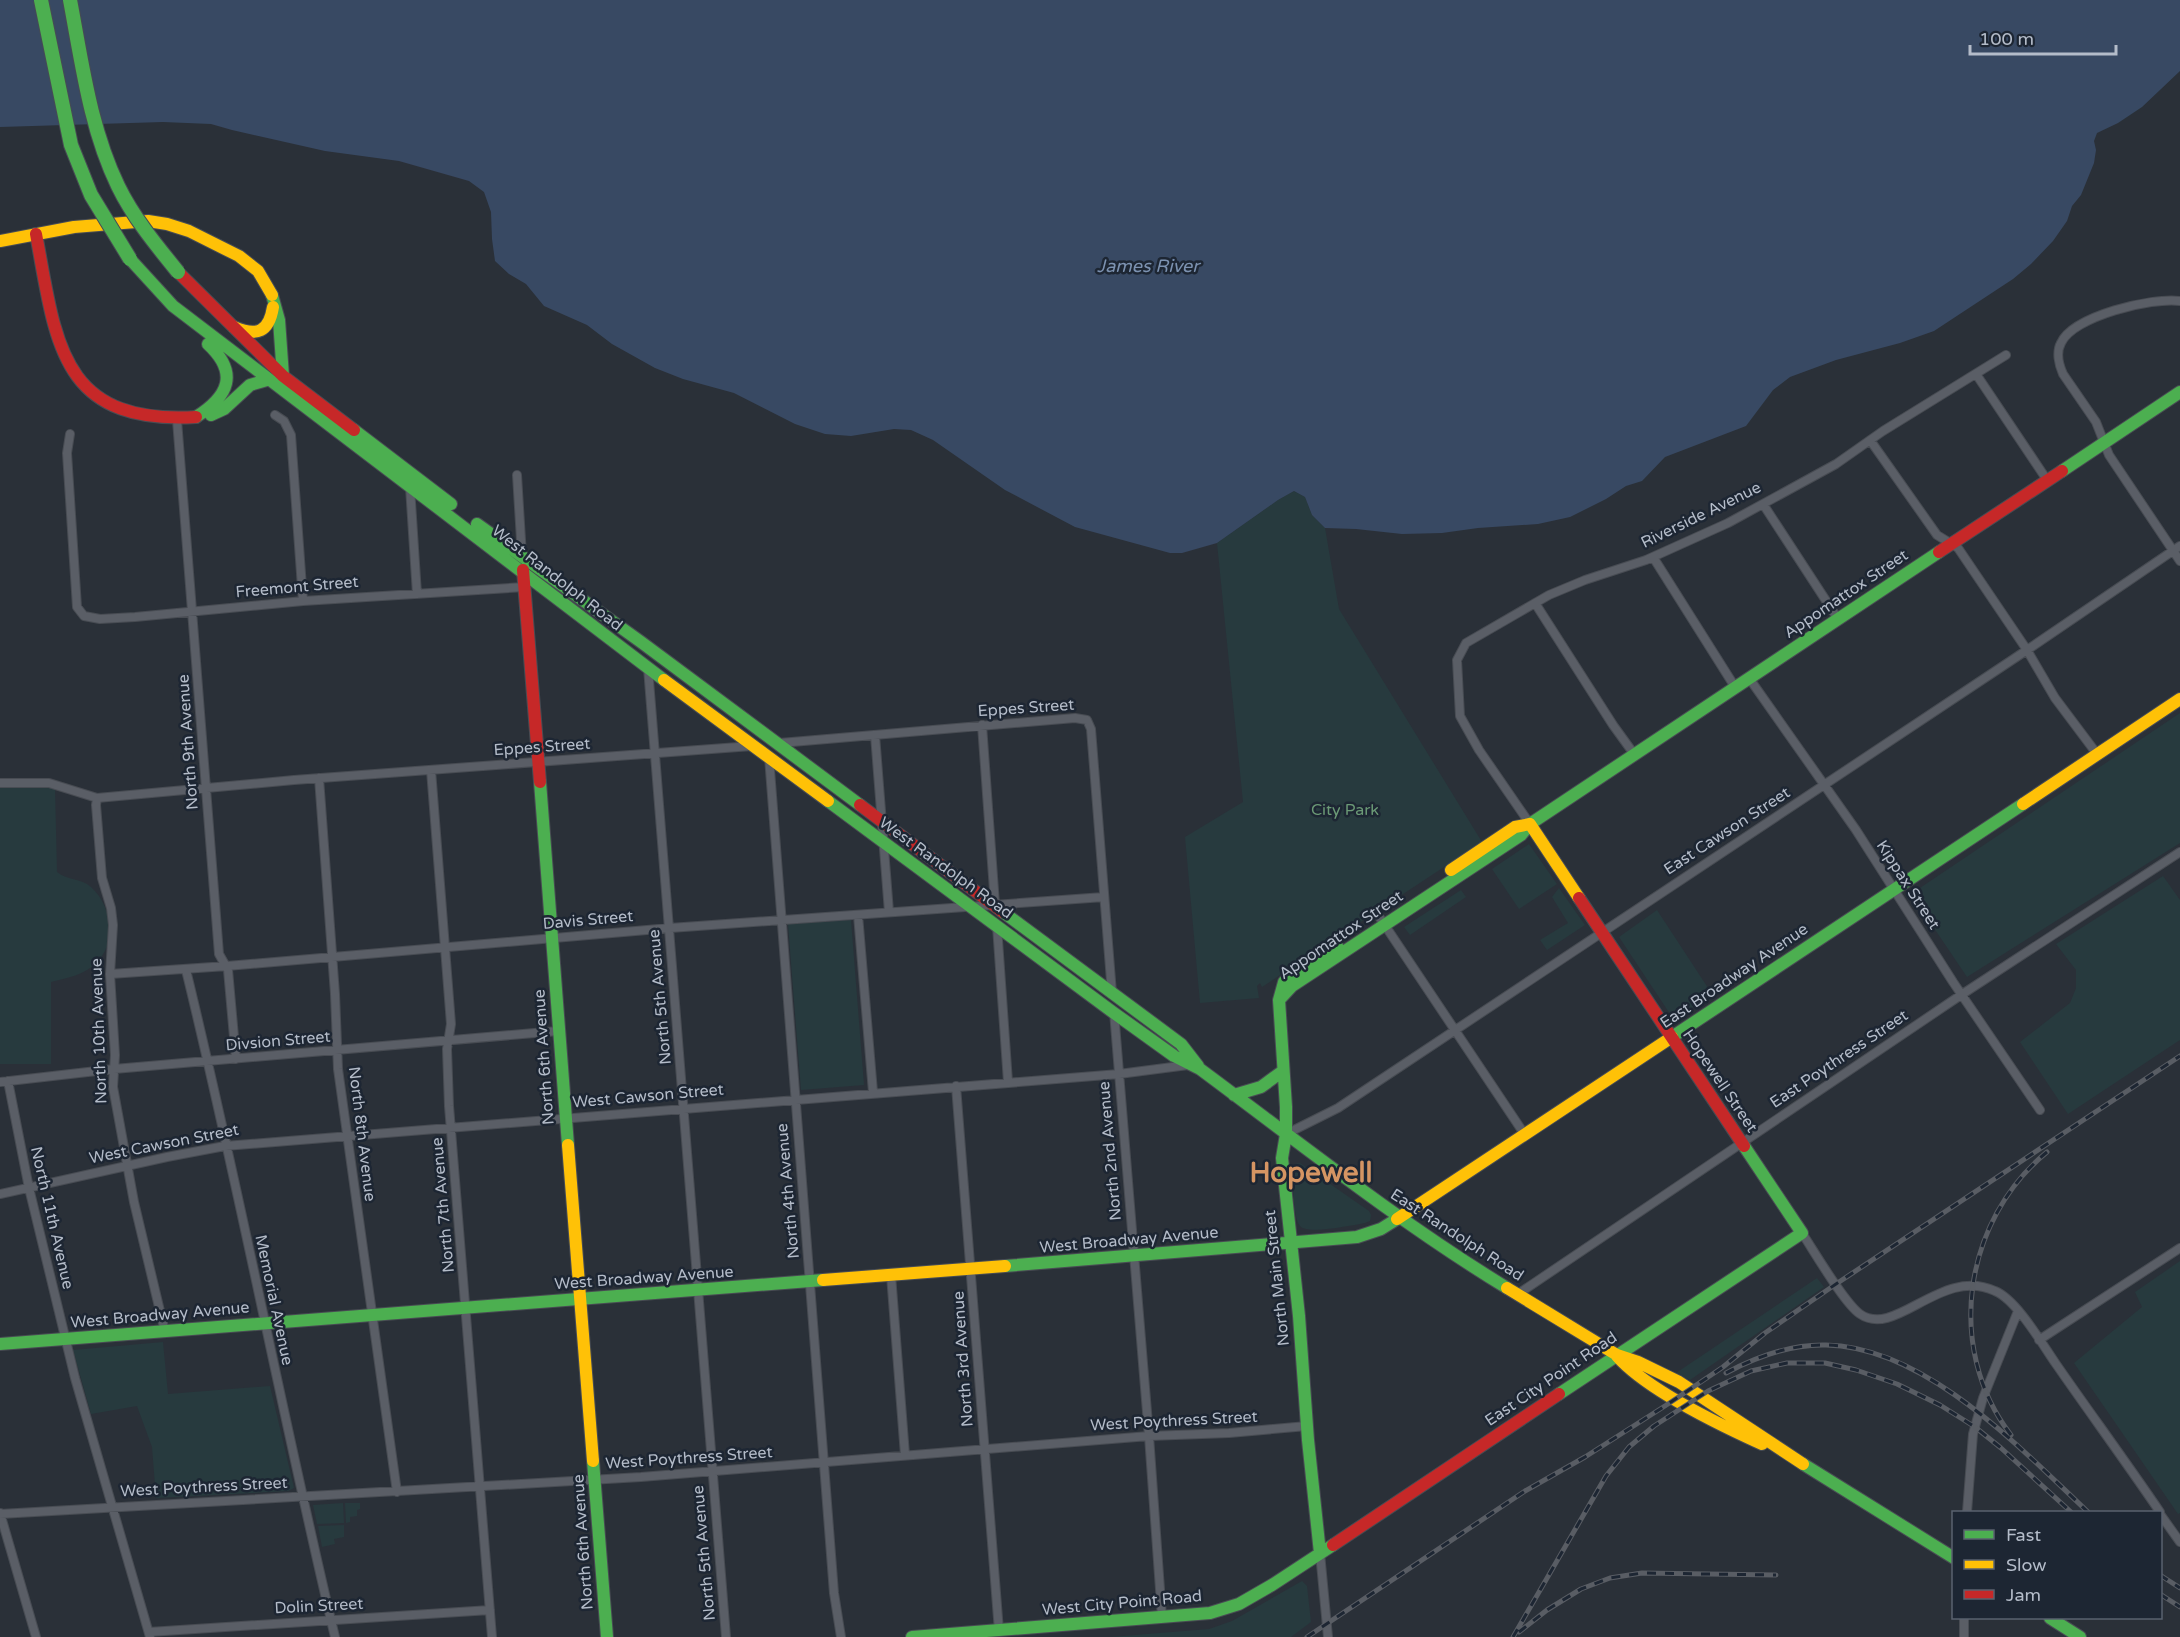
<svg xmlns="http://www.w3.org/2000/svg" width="2180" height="1637" font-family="'Varela Round',sans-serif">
<rect width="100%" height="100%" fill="#2a3038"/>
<path fill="#273a3e" d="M 1294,491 L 1305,497 L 1312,515 L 1325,528 L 1339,609 L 1482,842 L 1262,987 L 1260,983 L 1257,986 L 1259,998 L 1200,1003 L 1185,837 L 1243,802 L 1217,543 L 1278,500 Z
M 2180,713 L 2180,843 L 1967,977 L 1911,894 Z
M 0,787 L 55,788 L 57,872 C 66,880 81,878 91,887 C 111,905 118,941 97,962 C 85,975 67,978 51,982 L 51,1064 L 0,1064 Z
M 1529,844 L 1557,884 L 1519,909 L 1492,869 Z
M 2163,876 L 2180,900 L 2180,1040 L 2068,1114 L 2020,1042 L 2070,1003 L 2076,988 L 2076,970 L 2056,944 Z
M 1559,888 L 1585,925 L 1547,950 L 1540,940 L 1568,923 L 1552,897 Z
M 1461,890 L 1466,897 L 1410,935 L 1404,927 Z
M 1657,910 L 1712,994 L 1674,1020 L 1619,937 Z
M 851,920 L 864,1085 L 801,1090 L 788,924 Z
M 1300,1163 L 1369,1211 L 1371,1215 L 1370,1221 L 1365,1223 C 1353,1225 1307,1235 1300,1226 C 1293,1218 1293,1181 1292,1170 L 1295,1164 Z
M 2180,1261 L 2180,1513 L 2178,1514 L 2074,1363 L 2142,1307 L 2135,1292 Z
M 1817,1278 L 1824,1287 L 1690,1380 L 1676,1373 Z
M 163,1342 L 168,1394 L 270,1386 L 294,1488 L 288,1491 L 156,1498 L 152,1447 L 137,1406 L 91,1414 L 73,1350 Z
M 343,1503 L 344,1523 L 317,1524 L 313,1505 Z
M 345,1503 L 360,1503 L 360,1509 L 357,1510 L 357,1516 L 350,1517 L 350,1522 L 346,1523 Z
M 344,1525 L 344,1537 L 334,1539 L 335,1544 L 322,1547 L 318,1526 Z
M 1302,1581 L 1307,1586 L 1311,1622 L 1291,1637 L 1110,1637 L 1209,1629 L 1232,1621 Z"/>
<path fill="#384963" d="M 0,0 L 2180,0 L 2180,71 L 2142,107 L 2118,123 L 2097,133 L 2094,141 L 2096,150 L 2094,163 L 2081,195 L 2072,206 L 2067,221 L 2053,241 L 2031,264 L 2013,279 L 1934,331 L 1900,343 L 1836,360 L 1790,377 L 1773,390 L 1746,426 L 1665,457 L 1642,481 L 1626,486 L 1606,499 L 1570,517 L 1538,524 L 1478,528 L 1442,533 L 1402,534 L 1356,529 L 1325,528 L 1312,515 L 1305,497 L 1294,491 L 1278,500 L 1217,543 L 1182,553 L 1170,553 L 1075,527 L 1005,490 L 933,440 L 911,430 L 894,429 L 851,436 L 825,434 L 795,424 L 734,393 L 683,379 L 655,368 L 612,344 L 587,325 L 544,306 L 526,284 L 509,274 L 495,261 L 492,239 L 491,212 L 484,192 L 469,181 L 399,161 L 325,151 L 232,130 L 211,124 L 163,122 L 0,127 Z"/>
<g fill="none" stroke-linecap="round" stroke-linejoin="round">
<defs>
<path id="street" d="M 2180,301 C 2152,297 2073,316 2061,343 C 2056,352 2059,365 2063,374 L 2096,422 L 2109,455 L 2180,561
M 1976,374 L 2047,480
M 275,415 L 284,421 L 291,435 L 303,601
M 177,420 L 219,954 L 228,970 L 236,1059
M 70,434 L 67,453 L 77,607 L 84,616 L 100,619 L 135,617 L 303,601 L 524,587
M 1870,440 L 1937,535 L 1958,548 L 2027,650 L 2055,698 L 2097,754
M 517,475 L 522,556
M 410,487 L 417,594
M 1763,504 L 1838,619
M 1653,557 L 1735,687
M 1535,603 L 1613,725 L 1634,754
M 648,668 L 726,1637
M 1749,678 L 1856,830 L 1953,982 L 2040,1110
M 982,725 L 995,904
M 875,735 L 889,912
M 780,743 L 1075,718 L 1087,720 L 1091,729 L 1112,993
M 769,757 L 834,1593 L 841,1637
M 431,770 L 451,1024 L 447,1049 L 449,1106 L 492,1637
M 319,778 L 335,994 L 338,1069 L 397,1492
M 1,783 L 49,783 L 97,798 L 294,780 L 752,746
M 97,798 L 96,805 L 102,878 L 111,908 L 113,925 L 110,974 L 115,1055 L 113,1087 L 134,1202 L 165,1332
M 1530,824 L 1479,750 L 1460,716 L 1457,660 L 1466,643 L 1549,595 L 1585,580 L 1646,560 L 1728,523 L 1836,464 L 1883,431 L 2006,355
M 858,915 L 873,1092
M 1380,918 L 1525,1135
M 997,926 L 1008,1082
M 186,970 C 240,1191 282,1415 335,1637
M 110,974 L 227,966 L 670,928 L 1104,897
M 1114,1012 L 1149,1436 L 1162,1617
M 8,1081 L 29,1188 L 75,1378 L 150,1637
M 0,1082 L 114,1069 L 558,1031
M 956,1086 L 999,1631
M 1286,1134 L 1338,1108 L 2027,650 L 2180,546
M 0,1194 L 167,1157 L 225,1146 L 1119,1074 L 1188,1065
M 1802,1233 C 1814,1251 1844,1303 1860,1314 C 1896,1339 1941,1266 1995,1291 C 2017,1300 2042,1344 2056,1364 C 2090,1413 2126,1462 2160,1512
M 891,1275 L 905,1455
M 1518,1294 L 1961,995 L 2180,852
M 2039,1340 L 2180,1248
M 1967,1512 L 1973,1434 L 1983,1398 L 2018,1311
M 0,1513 L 36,1637
M 0,1514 L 641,1477 L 1149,1436 L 1229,1433 L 1307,1426
M 2160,1514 L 2180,1542
M 1320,1553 L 1328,1637
M 149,1632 L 490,1610
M 1964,1637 L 1964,1618"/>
<path id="fast" d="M 130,259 L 173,306 L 664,680
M 272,295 L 279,320 L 283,376
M 211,415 L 224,409 L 250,385 L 267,380
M 196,417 C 229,396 239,373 208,344
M 354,430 L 451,504
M 2062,471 L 2180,392
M 477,524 L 641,642 L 860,805
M 540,782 L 568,1145
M 828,801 L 1114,1013 L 1174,1056 L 1200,1069 C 1301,1144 1399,1222 1507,1288
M 1003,912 L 1181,1044 L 1198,1066
M 1279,1000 L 1292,986 L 1521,835 L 1530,824 L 1939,552
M 1672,1037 L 2023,804
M 1234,1095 L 1261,1087 L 1283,1071
M 1005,1266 L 1357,1237 L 1381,1229 L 1397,1219
M 0,1344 L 823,1280
M 1559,1394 L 1802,1233 L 1744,1146
M 593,1461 L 607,1637
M 1803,1464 L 1954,1558
M 1320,1553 L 1308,1440 L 1299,1316 L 1282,1158 L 1286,1134 L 1286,1107 L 1279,1000 L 1284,982 L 1290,976 L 1337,946
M 2050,1618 L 2080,1637
M 912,1637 L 1210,1613 L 1239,1604 L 1272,1585 L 1333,1545"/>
<path id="slow" d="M 0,241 L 74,227 L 148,221 L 167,224 L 189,231 L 239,256 L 258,271 L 272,295
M 234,327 C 257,337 269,332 273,307
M 664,680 L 828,801
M 2023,804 L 2180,699
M 1530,824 L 1579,898
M 1451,870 L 1515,827 L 1530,824
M 568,1145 L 593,1461
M 1397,1219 L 1672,1037
M 823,1280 L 1005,1266
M 1507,1288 L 1617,1355 L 1638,1362 L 1679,1382 L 1803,1464
M 1617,1356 C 1647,1390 1720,1425 1762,1444"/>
<path id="jam" d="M 36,234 C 56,341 59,425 196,417
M 178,272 L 283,376 L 354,430
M 1939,552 L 2062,471
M 523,570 L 540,782
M 860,805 L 1003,912
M 1579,898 L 1744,1146
M 1333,1545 L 1559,1394"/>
</defs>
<use href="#street" stroke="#484c53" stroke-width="10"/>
<use href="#fast" stroke="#484c53" stroke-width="14"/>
<use href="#slow" stroke="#484c53" stroke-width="14"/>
<use href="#jam" stroke="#484c53" stroke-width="14"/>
<use href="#street" stroke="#5a5e66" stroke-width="8"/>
<use href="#fast" stroke="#4caf50" stroke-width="12"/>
<use href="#slow" stroke="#ffc107" stroke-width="12"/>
<use href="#jam" stroke="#c62828" stroke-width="12"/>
<defs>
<path id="rail" d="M 1726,1373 C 1756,1357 1791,1344 1826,1345 C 1926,1347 2020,1448 2088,1512
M 2011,1435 C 1944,1348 1964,1220 2047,1152
M 2160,1575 L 2180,1588
M 2160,1594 L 2180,1607
M 1519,1632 L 1547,1610 L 1581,1589 L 1610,1578 L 1642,1573 L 1776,1575
M 1307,1637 L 1525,1491 L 1585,1457 L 1668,1404 L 1723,1367 L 1765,1333 L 1836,1284 L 2180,1056
M 1513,1637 L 1606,1476 L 1629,1447 L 1654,1426 L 1708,1391 L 1751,1371 L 1787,1363 L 1825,1363 L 1856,1370 L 1897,1384 L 1940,1405 L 1975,1427 L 2001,1448 L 2071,1512"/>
</defs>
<use href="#rail" stroke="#595d64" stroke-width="5"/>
<use href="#rail" stroke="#1d2633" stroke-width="3" stroke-dasharray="9" stroke-linecap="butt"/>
<defs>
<path id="fast-bridge" d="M 41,0 L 71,145 L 91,195 L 130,259
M 70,0 C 82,63 90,128 118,186 C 133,217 156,245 178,272"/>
</defs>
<use href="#fast-bridge" stroke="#474c53" stroke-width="16" stroke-linecap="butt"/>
<use href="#fast-bridge" stroke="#4caf50" stroke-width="14"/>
</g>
<g text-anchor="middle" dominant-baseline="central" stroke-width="5" stroke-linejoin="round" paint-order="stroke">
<g font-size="16" fill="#b4bcc9" stroke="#1d2633">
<text transform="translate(1701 515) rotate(-26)">Riverside Avenue</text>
<text transform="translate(557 578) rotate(38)">West Randolph Road</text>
<text transform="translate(297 587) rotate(-5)">Freemont Street</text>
<text transform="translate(1846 594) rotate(-34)">Appomattox Street</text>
<text transform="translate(1026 708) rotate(-4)">Eppes Street</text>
<text transform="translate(188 742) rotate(-94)">North 9th Avenue</text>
<text transform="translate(542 747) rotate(-4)">Eppes Street</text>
<text transform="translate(1727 831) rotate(-33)">East Cawson Street</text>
<text transform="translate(946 868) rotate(36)">West Randolph Road</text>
<text transform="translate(1908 885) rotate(57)">Kippax Street</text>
<text transform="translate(588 920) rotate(-5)">Davis Street</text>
<text transform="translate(1341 935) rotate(-34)">Appomattox Street</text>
<text transform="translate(1734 976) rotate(-34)">East Broadway Avenue</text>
<text transform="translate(660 997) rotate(-95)">North 5th Avenue</text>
<text transform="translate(99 1031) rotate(-92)">North 10th Avenue</text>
<text transform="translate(278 1041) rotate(-5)">Divsion Street</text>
<text transform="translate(544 1057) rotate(-94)">North 6th Avenue</text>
<text transform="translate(1839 1059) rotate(-34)">East Poythress Street</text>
<text transform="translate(1720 1081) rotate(56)">Hopewell Street</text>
<text transform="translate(648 1096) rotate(-5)">West Cawson Street</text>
<text transform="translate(362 1134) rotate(83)">North 8th Avenue</text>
<text transform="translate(164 1144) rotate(-11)">West Cawson Street</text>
<text transform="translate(1110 1151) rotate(-95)">North 2nd Avenue</text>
<text transform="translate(788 1191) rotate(-95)">North 4th Avenue</text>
<text transform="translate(443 1205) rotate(-95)">North 7th Avenue</text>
<text transform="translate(52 1218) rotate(77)">North 11th Avenue</text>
<text transform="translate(1457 1235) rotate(33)">East Randolph Road</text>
<text transform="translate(1129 1240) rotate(-5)">West Broadway Avenue</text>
<text transform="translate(644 1278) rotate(-4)">West Broadway Avenue</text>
<text transform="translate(1277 1278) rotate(-96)">North Main Street</text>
<text transform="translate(274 1300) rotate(78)">Memorial Avenue</text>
<text transform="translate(160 1315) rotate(-5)">West Broadway Avenue</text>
<text transform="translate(963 1359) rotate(-94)">North 3rd Avenue</text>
<text transform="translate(1551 1379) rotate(-34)">East City Point Road</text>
<text transform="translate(1174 1421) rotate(-3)">West Poythress Street</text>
<text transform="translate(689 1458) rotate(-4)">West Poythress Street</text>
<text transform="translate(204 1487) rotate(-3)">West Poythress Street</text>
<text transform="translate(583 1542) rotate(-94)">North 6th Avenue</text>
<text transform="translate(704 1553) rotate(-95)">North 5th Avenue</text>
<text transform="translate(1122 1603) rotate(-5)">West City Point Road</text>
<text transform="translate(319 1606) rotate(-3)">Dolin Street</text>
</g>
<g font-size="16" fill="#6b9a76" stroke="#1d2633">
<text x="1345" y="810">City Park</text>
</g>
<g font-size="18" font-style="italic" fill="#7c92b1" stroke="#1d2633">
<text x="1148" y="266">James River</text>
</g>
<g font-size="28" font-weight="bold" fill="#d59563" stroke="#1d2633">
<text x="1311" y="1173">Hopewell</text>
</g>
</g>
<rect x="1952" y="1511" width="210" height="108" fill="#1d2633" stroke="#59626f" stroke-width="1.5"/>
<rect x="1964" y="1530" width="30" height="9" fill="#4caf50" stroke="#59626f" stroke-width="1.5"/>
<text x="2006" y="1541" font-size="18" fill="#b4bcc9">Fast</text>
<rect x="1964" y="1560" width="30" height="9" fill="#ffc107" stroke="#59626f" stroke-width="1.5"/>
<text x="2006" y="1571" font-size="18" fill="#b4bcc9">Slow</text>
<rect x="1964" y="1590" width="30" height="9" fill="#c62828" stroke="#59626f" stroke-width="1.5"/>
<text x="2006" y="1601" font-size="18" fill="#b4bcc9">Jam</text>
<path d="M1970 45v9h146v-9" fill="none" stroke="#b4bcc9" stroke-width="3"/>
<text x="1979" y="45" font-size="18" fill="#b4bcc9" stroke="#1d2633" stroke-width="4.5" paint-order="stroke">100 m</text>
</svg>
